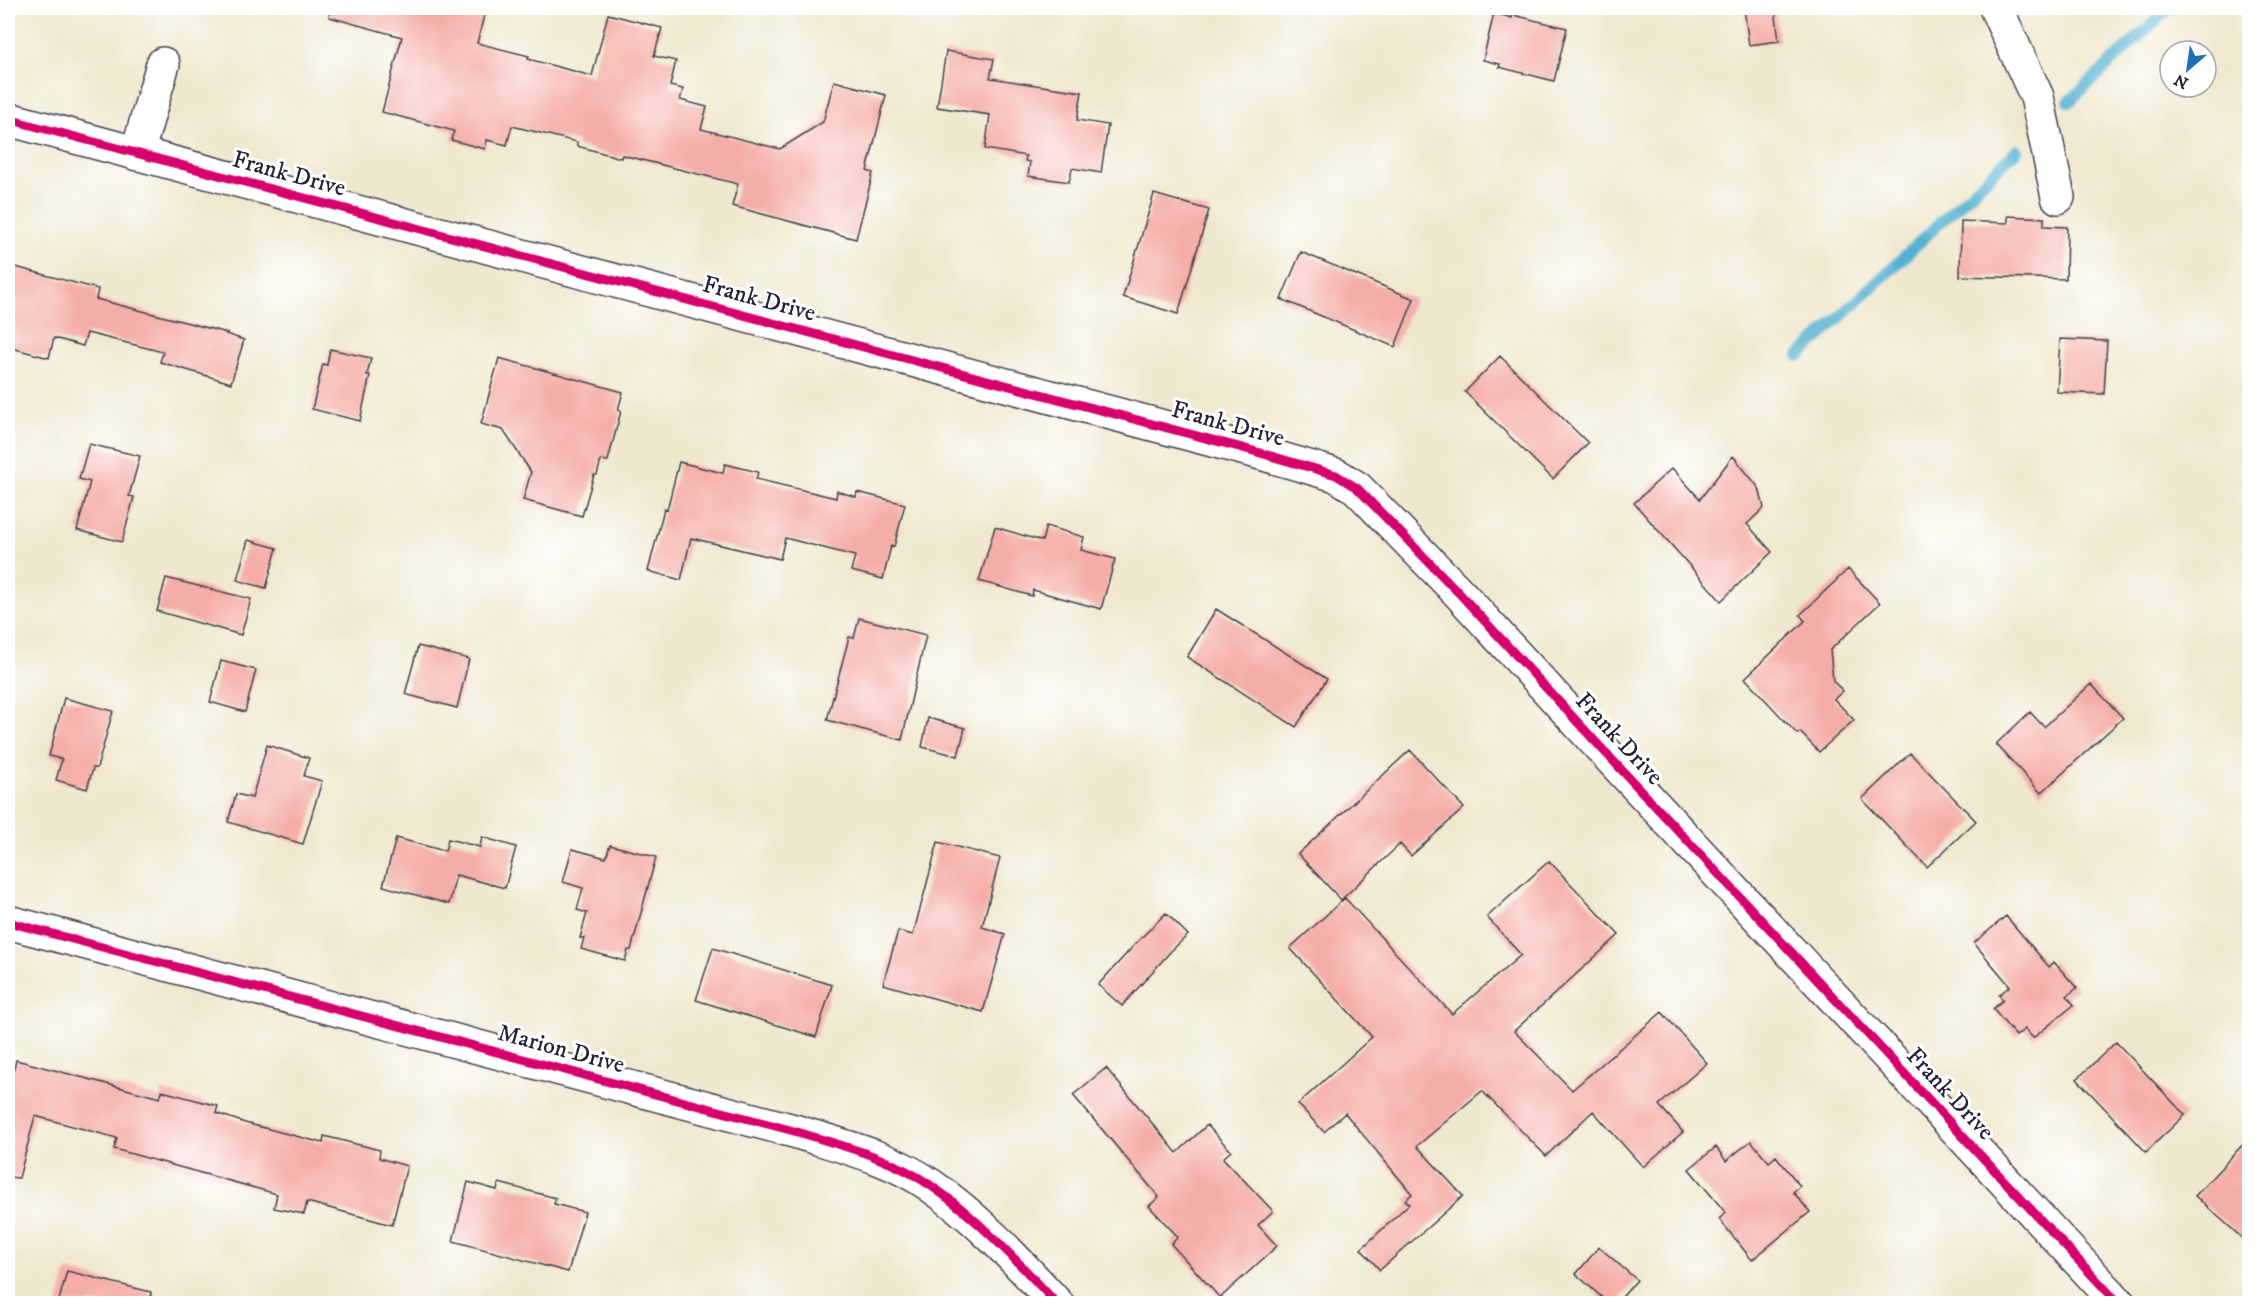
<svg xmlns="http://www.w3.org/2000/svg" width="2257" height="1311" font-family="'IM FELL DW Pica',serif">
<rect width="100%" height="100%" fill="#fff"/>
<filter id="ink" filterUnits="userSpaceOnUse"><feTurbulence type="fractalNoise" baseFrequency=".0167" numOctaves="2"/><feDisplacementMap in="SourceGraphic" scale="12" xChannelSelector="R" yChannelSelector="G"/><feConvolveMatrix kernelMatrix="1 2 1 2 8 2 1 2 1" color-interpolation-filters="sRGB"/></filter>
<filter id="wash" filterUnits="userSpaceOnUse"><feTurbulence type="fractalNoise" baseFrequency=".008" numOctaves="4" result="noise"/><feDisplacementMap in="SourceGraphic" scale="24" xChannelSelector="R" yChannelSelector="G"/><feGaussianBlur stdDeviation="1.35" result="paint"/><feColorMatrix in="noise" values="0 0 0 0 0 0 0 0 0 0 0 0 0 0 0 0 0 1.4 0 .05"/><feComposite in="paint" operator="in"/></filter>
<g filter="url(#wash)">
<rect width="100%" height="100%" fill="#f0e8ce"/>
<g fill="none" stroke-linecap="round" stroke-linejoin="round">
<path stroke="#54b1d3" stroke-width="12" d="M 2069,102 L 2169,8
M 1799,356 L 2017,150"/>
</g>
<g id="blocks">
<path fill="#f5aea7" d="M 330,8 L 486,8 L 477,43 L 529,56 L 528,59 L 592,76 L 608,14 L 662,28 L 654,56 L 676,61 L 670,86 L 683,89 L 680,100 L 707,107 L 701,129 L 780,149 L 823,122 L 834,81 L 886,95 L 867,171 L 873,173 L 856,239 L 732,206 L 738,184 L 622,155 L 621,158 L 577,146 L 577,142 L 512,126 L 507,145 L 487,140 L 485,149 L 451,140 L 454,131 L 382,112 L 402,37 L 329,17 Z
M 1744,8 L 1775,8 L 1779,41 L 1749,45 Z
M 1494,13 L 1512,18 L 1513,15 L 1567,28 L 1554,81 L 1499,67 L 1500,64 L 1483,60 Z
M 946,51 L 994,59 L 990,78 L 1082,92 L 1077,120 L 1108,125 L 1101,173 L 1072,168 L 1069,182 L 1028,176 L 1030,162 L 1025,161 L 1026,156 L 985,149 L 990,115 L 937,107 Z
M 1154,194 L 1209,210 L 1178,314 L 1123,297 Z
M 2008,216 L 2044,218 L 2044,226 L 2067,227 L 2066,279 L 1960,276 L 1961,221 L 2008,223 Z
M 1301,252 L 1414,299 L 1395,347 L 1281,299 Z
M 8,265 L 98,289 L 96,299 L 227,333 L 226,334 L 244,340 L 231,383 L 160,362 L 163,352 L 87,333 L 83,346 L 54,338 L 49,358 L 8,347 Z
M 2060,339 L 2107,341 L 2104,394 L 2057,392 Z
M 330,349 L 371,358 L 367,375 L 370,375 L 360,421 L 312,409 L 323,364 L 327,365 Z
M 1500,356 L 1588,443 L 1553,479 L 1465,392 Z
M 499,358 L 623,392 L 618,410 L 621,411 L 608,461 L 601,460 L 597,475 L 594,475 L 582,516 L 523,500 L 531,472 L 503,430 L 481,424 Z
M 89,444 L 140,456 L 129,496 L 134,497 L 122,542 L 77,530 L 90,482 L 79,479 Z
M 1733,456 L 1759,488 L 1764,508 L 1747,524 L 1772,552 L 1721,601 L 1634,503 L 1672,468 L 1700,499 Z
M 679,462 L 723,473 L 725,464 L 758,472 L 756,479 L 836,498 L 837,491 L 856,497 L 857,492 L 905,504 L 894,547 L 891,546 L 883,579 L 851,571 L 855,556 L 785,538 L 780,559 L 691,538 L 681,580 L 648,571 L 664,509 L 667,510 Z
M 1046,526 L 1084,537 L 1081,550 L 1115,559 L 1101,609 L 1033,590 L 1032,596 L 979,581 L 995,527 L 1042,541 Z
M 248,540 L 277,548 L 266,588 L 237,580 Z
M 1848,569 L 1880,603 L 1830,650 L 1833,681 L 1843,691 L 1834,699 L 1854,720 L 1819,752 L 1800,732 L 1797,734 L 1745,678 L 1805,621 L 1800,615 Z
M 166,578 L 251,599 L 241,635 L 157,611 Z
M 1216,609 L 1327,679 L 1296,727 L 1187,657 Z
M 859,618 L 926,635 L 902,740 L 827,720 L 849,637 L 854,638 Z
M 418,646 L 469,659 L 457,708 L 405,694 Z
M 221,661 L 256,670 L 245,712 L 210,702 Z
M 2091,684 L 2123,718 L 2041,793 L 1996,744 L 2030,712 L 2044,727 Z
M 64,698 L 113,711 L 97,768 L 93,768 L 87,789 L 56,780 L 62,759 L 49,756 Z
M 928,718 L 965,728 L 958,756 L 922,747 Z
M 267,745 L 309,758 L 304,776 L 322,781 L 303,844 L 228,822 L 236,794 L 252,798 Z
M 1410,750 L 1464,808 L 1411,856 L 1400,844 L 1341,900 L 1298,854 Z
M 1910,753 L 1976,821 L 1927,867 L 1862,799 Z
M 482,837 L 516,847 L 505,888 L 456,875 L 449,904 L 383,886 L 396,838 L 445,851 L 448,839 L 480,847 Z
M 938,842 L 1000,858 L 982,927 L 1005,934 L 983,1012 L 883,984 L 898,931 L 913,935 Z
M 610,845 L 656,857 L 631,950 L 628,950 L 625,961 L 581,949 L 584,938 L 580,938 L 587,913 L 577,910 L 583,888 L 563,882 L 572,849 L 606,858 Z
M 1549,861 L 1619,935 L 1514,1031 L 1572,1090 L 1662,1012 L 1707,1063 L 1659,1105 L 1683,1132 L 1643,1167 L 1593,1111 L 1546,1156 L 1482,1091 L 1417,1146 L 1463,1196 L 1380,1270 L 1361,1249 L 1409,1204 L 1405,1200 L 1412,1194 L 1345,1113 L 1324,1132 L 1298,1104 L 1372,1037 L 1290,948 L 1345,898 L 1452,1014 L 1521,955 L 1487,917 Z
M 1166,913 L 1188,935 L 1171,951 L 1122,1006 L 1098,985 L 1138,941 Z
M 2006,916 L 2049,967 L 2054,962 L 2077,988 L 2067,996 L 2074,1005 L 2033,1038 L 2025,1029 L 2016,1036 L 1993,1009 L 2003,1000 L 1999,995 L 2010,986 L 1974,943 Z
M 713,948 L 832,985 L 816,1037 L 696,1000 Z
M 2116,1042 L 2185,1115 L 2146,1152 L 2077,1079 Z
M 16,1060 L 160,1098 L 162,1091 L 218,1106 L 216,1113 L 245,1123 L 323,1143 L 324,1136 L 380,1150 L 379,1158 L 407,1166 L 392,1225 L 307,1202 L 304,1214 L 274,1208 L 277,1194 L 114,1149 L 117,1138 L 35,1116 L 19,1178 L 8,1177 L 8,1093 Z
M 1106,1068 L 1177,1153 L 1207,1125 L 1231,1151 L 1223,1158 L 1273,1211 L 1258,1225 L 1277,1246 L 1220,1298 L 1171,1244 L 1178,1237 L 1149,1206 L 1159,1197 L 1073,1095 Z
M 2250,1137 L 2250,1245 L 2195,1196 Z
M 1751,1141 L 1769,1162 L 1776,1156 L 1800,1186 L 1793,1192 L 1810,1212 L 1752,1260 L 1719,1219 L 1726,1213 L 1689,1169 L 1716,1147 L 1726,1161 Z
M 468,1182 L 497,1190 L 499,1183 L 556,1198 L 554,1204 L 585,1212 L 568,1272 L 453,1241 Z
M 1599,1247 L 1637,1280 L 1616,1304 L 1609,1304 L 1576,1274 Z
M 67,1271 L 151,1292 L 150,1304 L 58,1304 Z"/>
</g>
</g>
<g filter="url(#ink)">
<use href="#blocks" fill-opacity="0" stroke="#414051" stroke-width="1.5"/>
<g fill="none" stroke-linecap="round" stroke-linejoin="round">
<defs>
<path id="minor" d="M 1996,8 L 2037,97 L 2058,197
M 8,119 L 1250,450 L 1336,475 L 1357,488 L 1459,593 L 1604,751 L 2119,1304
M 137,154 L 163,64
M 8,922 L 794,1131 C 839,1145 890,1157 930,1185 C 977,1217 1018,1262 1057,1304"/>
</defs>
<use href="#minor" stroke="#414051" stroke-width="36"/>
<use href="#minor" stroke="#fff" stroke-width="33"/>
<defs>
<path id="cycleway" d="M 8,119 L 1250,450 L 1336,475 L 1357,488 L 1459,593 L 1604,751 L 2119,1304
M 8,922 L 794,1131 C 839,1145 890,1157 930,1185 C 977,1217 1018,1262 1057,1304"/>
</defs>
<use href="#cycleway" stroke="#fff" stroke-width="13"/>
<use href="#cycleway" stroke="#d6006c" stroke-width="9"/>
</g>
</g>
<g text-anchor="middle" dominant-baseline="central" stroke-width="6" stroke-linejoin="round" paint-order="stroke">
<g font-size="24" fill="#22223b" stroke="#fff">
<text transform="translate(289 174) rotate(15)">Frank Drive</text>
<text transform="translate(759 299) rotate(15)">Frank Drive</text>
<text transform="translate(1228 424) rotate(15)">Frank Drive</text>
<text transform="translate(1619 739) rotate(47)">Frank Drive</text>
<text transform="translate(561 1049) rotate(15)">Marion Drive</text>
<text transform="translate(1950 1094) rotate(47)">Frank Drive</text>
</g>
</g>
<rect width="2257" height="1311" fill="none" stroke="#fff" stroke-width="30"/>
<g transform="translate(2188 69) rotate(209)"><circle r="28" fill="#ffffff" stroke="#a7a7b1" stroke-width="1.5"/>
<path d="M0-4.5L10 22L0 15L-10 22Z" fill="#1f6fb2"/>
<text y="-9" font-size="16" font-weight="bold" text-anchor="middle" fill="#22223b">N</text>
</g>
</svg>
